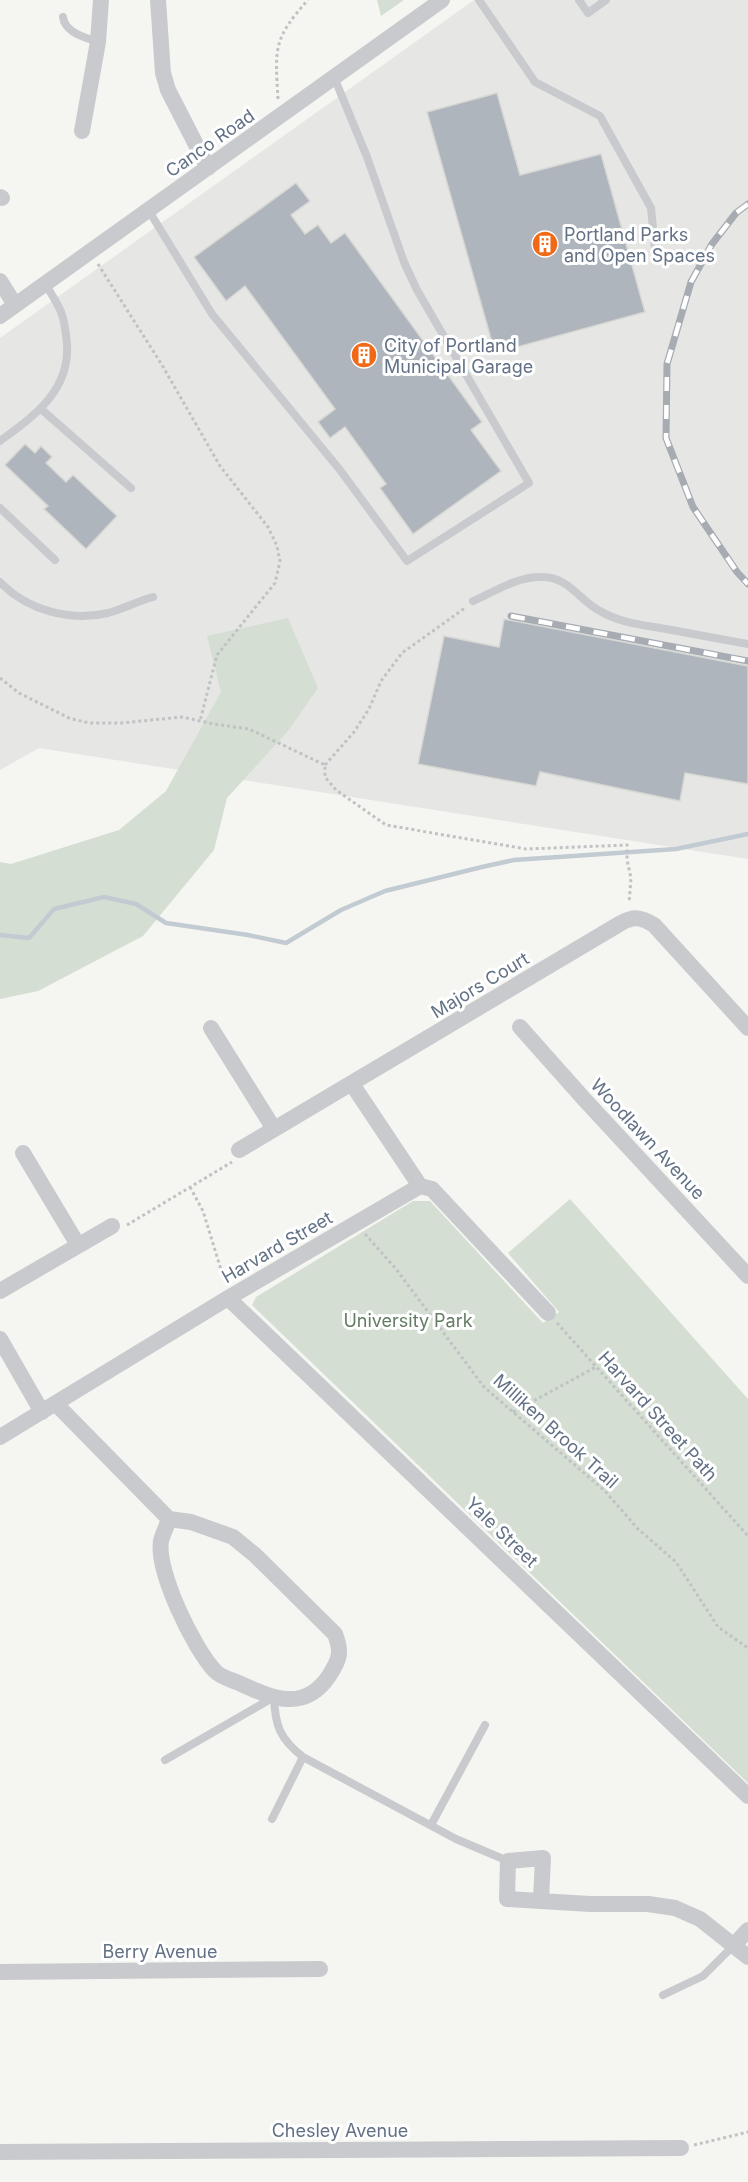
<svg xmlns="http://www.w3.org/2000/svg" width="748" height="2182" font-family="Inter,sans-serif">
<rect width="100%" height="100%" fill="#f5f6f1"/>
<path fill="#e6e6e5" d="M 474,0 L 748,0 L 748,859 L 39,748 L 0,770 L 0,338 Z"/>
<path fill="#d5ded2" d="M 377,0 L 404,0 L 381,16 Z
M 288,618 L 318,688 L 288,731 L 227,798 L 214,850 L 143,936 L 38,991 L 0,999 L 0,862 L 11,864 L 119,830 L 166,791 L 221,692 L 207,636 Z
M 570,1199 L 748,1399 L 748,1783 L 252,1305 L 256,1297 L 413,1201 L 430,1201 L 543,1323 L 559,1312 L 508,1253 Z"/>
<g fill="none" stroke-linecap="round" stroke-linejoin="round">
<path stroke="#c2cbd2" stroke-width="4.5" d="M 0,935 L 29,938 L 54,909 L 104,897 L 136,904 L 166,923 L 248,935 L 286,943 L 341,910 L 385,891 L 482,867 L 514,860 L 676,849 L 748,834"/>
</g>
<path fill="#afb5bc" stroke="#d7d7d4" stroke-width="1.5" d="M 497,93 L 520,175 L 601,154 L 645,312 L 495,353 L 427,112 Z
M 296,183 L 310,201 L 291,215 L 305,234 L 318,225 L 331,243 L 345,233 L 482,422 L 471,430 L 501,471 L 413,534 L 380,488 L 386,484 L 345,427 L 330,438 L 318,422 L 335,409 L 245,286 L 226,301 L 194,257 Z
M 25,444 L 35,453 L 41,446 L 52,457 L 46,463 L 66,482 L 73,475 L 117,516 L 86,549 L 44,509 L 48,506 L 5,465 Z
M 504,619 L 748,666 L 748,784 L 685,773 L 680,801 L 540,772 L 536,786 L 418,764 L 444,636 L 499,647 Z"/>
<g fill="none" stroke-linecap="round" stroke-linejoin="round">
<path stroke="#c0c2c4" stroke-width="3" stroke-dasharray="3 3" stroke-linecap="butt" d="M 278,99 C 275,48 273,39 308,0
M 98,264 L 162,365 L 220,466 L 268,527 L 277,546 L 280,561 L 275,583 L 217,655 L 200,721
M 0,678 L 19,693 L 69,718 L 89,723 L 121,723 L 182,717 L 214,724 L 249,729 L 325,765 L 325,777 L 336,790 L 386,825 L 526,849 L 627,845 L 627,860 L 631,878 L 629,903
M 325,765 L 354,732 L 369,709 L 381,681 L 402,653 L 465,608
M 190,1187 L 203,1211 L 222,1273 L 227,1283
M 127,1225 L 232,1162
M 365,1234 L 396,1269 L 484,1387 L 605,1491 L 638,1529 L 676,1562 L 718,1627 L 748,1648
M 557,1323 L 748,1536
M 513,1412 L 596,1367
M 694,2145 L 748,2132"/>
<path stroke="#c8cace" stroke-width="8" d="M 479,0 L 535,82 L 600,116 L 651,208 L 655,249
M 579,0 L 588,13 L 606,0
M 63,17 C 65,33 85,37 98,42
M 149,211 L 212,314 L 340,470 L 407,561 L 529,483 L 417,290 L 404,262 L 367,157 L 334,77
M 41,409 L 131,488
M 0,441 C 34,416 70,391 67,344 C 66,333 65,322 61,312 C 57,302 51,293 45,284
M 0,508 L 55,560
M 0,582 C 27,610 70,622 108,613 C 123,609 138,601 153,597
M 473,601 C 494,592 518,576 542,577 C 569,577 579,600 600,611 C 620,623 644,625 666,629 C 694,634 721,639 748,644
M 165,1760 L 274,1697 C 275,1726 280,1739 303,1757 L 456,1839 L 508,1861
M 272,1819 L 303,1757
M 431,1825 L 485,1725
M 663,1995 L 703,1976 L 735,1944"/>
<path stroke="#c8cace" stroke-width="16" d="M 158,0 L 163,73 L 168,90 L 208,168
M 82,131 L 98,42 L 101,0
M 0,197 L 2,198
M 0,281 L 15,305
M 0,316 L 442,0
M 520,1027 L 584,1099 L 748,1276
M 211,1028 L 274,1129
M 352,1084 L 420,1186
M 239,1150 L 621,923 C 634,916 641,917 654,925 L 748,1028
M 23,1153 L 78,1245
M 0,1291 L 112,1226
M 228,1298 L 748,1796
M 0,1339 L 42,1412
M 56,1404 L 169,1519 L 191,1522 L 233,1537 L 255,1555 L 335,1634 C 342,1652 340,1659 329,1676 C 304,1713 272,1698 239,1683 C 232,1680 220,1677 215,1671 C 194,1649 156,1571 161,1541 C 163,1533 167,1526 169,1519
M 0,1437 L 228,1298 L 420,1186 L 432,1189 L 548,1313
M 541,1900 L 543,1858 L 508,1861 L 507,1899 L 590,1904 L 648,1904 L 675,1908 L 700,1919 L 748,1957
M 735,1944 L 748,1930
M 0,1972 L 320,1969
M 0,2152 L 681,2148"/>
<defs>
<path id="rail" d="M 748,204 L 736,213 L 712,244 L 691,282 L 667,364 L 666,438 L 693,507 L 737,572 L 748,584
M 511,616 L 748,661"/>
</defs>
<use href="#rail" stroke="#a7abb2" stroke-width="7"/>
<use href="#rail" stroke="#fff" stroke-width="4.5" stroke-dasharray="14" stroke-linecap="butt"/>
</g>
<defs>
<symbol id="building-disc" viewBox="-11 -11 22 22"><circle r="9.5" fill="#f06917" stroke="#fff"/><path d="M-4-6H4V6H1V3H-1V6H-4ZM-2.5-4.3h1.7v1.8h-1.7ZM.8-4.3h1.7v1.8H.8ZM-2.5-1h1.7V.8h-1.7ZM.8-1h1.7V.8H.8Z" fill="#fff"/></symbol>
</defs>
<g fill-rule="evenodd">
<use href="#building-disc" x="530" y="229" width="30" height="30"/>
<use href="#building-disc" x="349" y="340" width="30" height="30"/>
</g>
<g text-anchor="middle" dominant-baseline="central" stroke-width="6" stroke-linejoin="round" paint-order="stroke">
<g font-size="18" fill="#627185" stroke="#fff">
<text transform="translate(210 143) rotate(-35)">Canco Road</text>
<text transform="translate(480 985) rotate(-31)">Majors Court</text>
<text transform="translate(648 1139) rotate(47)">Woodlawn Avenue</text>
<text transform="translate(277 1247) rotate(-30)">Harvard Street</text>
<text transform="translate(658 1416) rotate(48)">Harvard Street Path</text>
<text transform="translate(556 1431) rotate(42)">Milliken Brook Trail</text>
<text transform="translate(502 1532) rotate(44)">Yale Street</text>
<text x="160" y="1951">Berry Avenue</text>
<text x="340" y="2130">Chesley Avenue</text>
</g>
<g font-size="18" fill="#627185" stroke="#fff" text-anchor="start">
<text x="564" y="234">Portland Parks<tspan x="564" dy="21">and Open Spaces</tspan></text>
<text x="384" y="345">City of Portland<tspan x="384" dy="21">Municipal Garage</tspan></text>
</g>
<g font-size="18" fill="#637c62" stroke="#fff">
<text x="408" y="1320">University Park</text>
</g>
</g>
</svg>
